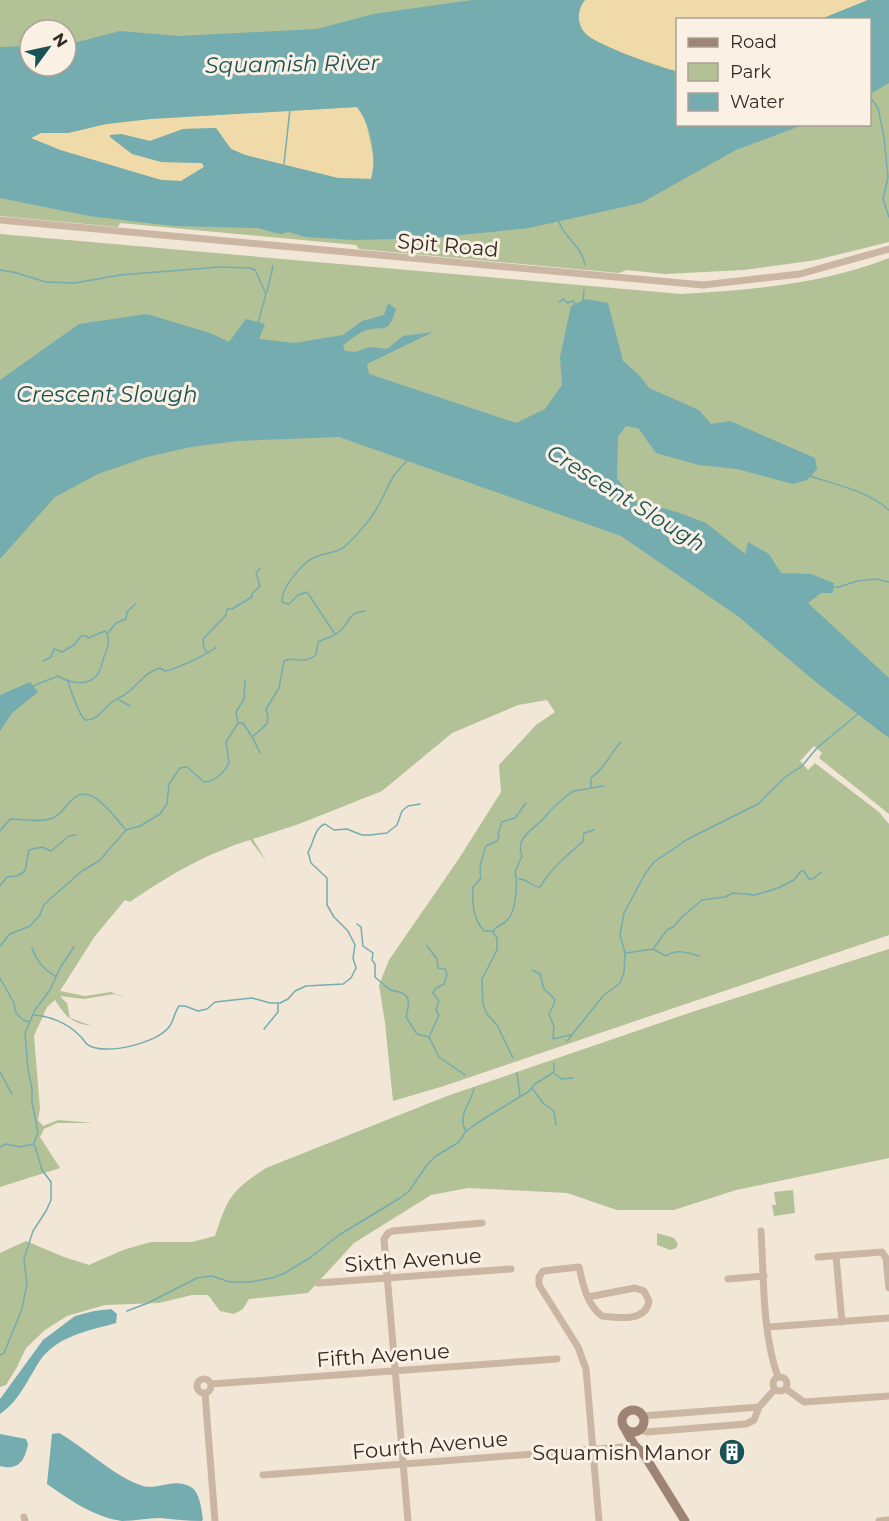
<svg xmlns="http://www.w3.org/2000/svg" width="889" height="1521" font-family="Montserrat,sans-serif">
<rect width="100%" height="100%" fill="#f2e6d6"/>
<path fill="#b2c196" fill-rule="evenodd" d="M 0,0 L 889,0 L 889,242 L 816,260 L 744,270 L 665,274 L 627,270 L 619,273 L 359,249 L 356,245 L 120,223 L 118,227 L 0,216 ZM 678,20 L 870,20 L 870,124 L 678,124 ZM 30,30 L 66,30 L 66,66 L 30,66 Z
M 0,234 L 681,294 C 752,290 823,284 889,258 L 889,814 L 819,758 L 822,753 L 814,746 L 800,761 L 808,770 L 815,763 L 879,812 L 889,824 L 889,935 L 444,1086 L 393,1101 L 385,1023 L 379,985 L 389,960 L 460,857 L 501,792 L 499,765 L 536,725 L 555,712 L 547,700 L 518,705 L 452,733 L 382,791 L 299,824 L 253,839 L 266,861 L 250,840 C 207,853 166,877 130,902 L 125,900 L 95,936 L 60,991 L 85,996 L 111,992 L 126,998 L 114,994 L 84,999 L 60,996 L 67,1003 L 70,1018 L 92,1026 C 71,1023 66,1017 55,1000 L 47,1007 L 34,1036 L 40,1109 L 38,1120 L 43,1126 L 58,1120 L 93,1123 L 57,1123 L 44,1129 L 40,1137 L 60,1168 L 0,1187 Z
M 889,949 L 889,1158 L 736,1190 L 674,1210 L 617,1210 L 567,1193 L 468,1188 L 431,1195 L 354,1243 L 308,1293 L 249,1299 L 243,1309 L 234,1314 L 220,1311 L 208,1295 L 192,1295 L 159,1303 L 105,1305 L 67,1316 L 45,1330 L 26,1348 L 17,1367 L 6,1385 L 0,1387 L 0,1253 L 2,1252 L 26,1241 L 64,1257 L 89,1265 L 123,1250 L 151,1242 L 192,1242 L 215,1236 C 228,1197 231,1191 266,1168 L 447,1096 L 692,1012 Z
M 793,1190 L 795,1213 L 774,1216 L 772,1205 L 776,1205 L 774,1192 Z
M 657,1233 L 674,1238 L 678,1244 L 676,1248 L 670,1250 L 657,1245 Z"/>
<path fill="#f0daaa" d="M 585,0 L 868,0 L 821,19 L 678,20 L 677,71 L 674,71 C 654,63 600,48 586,34 C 576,24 577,10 585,0 Z
M 357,107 L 365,118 L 375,164 L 372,179 L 338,178 L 245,155 L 231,149 L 216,128 L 183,129 L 150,141 L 121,134 L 161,162 L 202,163 L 204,167 L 181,181 L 161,180 L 60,150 L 30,138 L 41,133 L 68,133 L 106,124 L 150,119 Z"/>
<path fill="#74acb0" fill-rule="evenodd" d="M 472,0 L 585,0 C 577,9 576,24 586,34 C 595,44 664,70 677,71 L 678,124 L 803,125 L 736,150 L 641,203 L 529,228 L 432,238 L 354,240 L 306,237 L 288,232 L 282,234 L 275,233 L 258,228 L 173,226 L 89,216 L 0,198 L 0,47 L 30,46 L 30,66 L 66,66 L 66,45 L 120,31 L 179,36 L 317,29 L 373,14 ZM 357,107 C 371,125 377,157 371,179 L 338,178 L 245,155 L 231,149 L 216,128 L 183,129 L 150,141 L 121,134 L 110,135 L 110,137 L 132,154 L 161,162 L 202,163 L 204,167 L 181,181 L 161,180 L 60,150 L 31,138 L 41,133 L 68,133 L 106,124 L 150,119 Z
M 868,0 L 889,0 L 889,83 L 870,94 L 870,20 L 821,19 Z
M 586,299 L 608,303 L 623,361 L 640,376 L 649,388 L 699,410 L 711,424 L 730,421 L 815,458 L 817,469 L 807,480 L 793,484 L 737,469 L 699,465 L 656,453 L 638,428 L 626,426 L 618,437 L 617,478 L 633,500 L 677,512 L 706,523 L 745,554 L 748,542 L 769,554 L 781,573 L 811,574 L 834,583 L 833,593 L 821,593 L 808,603 L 889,678 L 889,738 L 817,683 L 739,617 L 621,536 L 339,437 L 237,441 L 191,447 L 147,457 L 98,474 L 55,497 L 0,559 L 0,380 L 79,324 L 147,314 L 210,333 L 229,342 L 246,319 L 265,324 L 259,339 L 294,343 L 343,335 L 362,321 L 384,315 L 388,303 L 396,309 C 388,337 383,324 364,331 C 357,334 350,340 343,345 L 345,351 L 355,352 L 370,347 L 387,349 L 403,336 L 433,332 L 367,364 L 369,374 L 516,423 L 545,409 L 562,385 L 560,357 L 571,306 Z
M 30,682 L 38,692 L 12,713 L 0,731 L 0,695 Z
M 111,1309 L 117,1314 L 116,1323 C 88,1331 56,1336 39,1362 C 27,1381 19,1401 0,1414 L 0,1399 L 43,1340 L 75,1316 L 94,1311 Z
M 59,1433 C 86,1448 114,1477 143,1486 C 158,1490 173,1478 189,1486 C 200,1491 201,1507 203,1519 L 202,1521 C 187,1521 174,1519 160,1518 C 147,1518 135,1521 122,1521 C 94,1517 70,1500 47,1484 L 52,1434 Z
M 0,1434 L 26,1439 L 28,1444 C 25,1461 18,1471 0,1466 Z"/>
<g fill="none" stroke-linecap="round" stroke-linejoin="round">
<path stroke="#74acb0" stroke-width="1.5" d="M 870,97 L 878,108 L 884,137 L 888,177 L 883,199 L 889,217
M 284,164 L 290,109
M 558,220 C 564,238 582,246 585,265
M 0,270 L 13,272 L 46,282 L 75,283 L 120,275 L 220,267 L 250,268 L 255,270 L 266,294 L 258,323
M 267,292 L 273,266
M 583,301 L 584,290
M 559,302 L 564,299 L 567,303 L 573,301 L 575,304
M 810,476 C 836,485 868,491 889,510
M 833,587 L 839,587 L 857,581 L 876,579 L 889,582
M 108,633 L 116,623 L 126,619 L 127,612 L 135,604
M 335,634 L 307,592 L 298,595 L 289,604 L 282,602 C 281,587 304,560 318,556 C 326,553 337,553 344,547 C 354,539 371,519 377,508 C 389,487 388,479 407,461
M 208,653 L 204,649 L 203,639 L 226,615 L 227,609 L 232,609 L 252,597 L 252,594 L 260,586 L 256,573 L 260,568
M 43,661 L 51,657 L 54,649 L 62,652 L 74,645 L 81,636 L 86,636 L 88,638 L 105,631 L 107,633
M 68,682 C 71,691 79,715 85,720 C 97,721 103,709 111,703 C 115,699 122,697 127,693 C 139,684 145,672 160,668 L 165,671 C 174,670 211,653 216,647
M 33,686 L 58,676 C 69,683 88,687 97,675 C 101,670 102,663 104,657 C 107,649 110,643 107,634
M 119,700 L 130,706
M 238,723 L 236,712 L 244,699 L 245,680
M 253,738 L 260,753
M 591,788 L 604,786
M 526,803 L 515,818 L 502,822 L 498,834 L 499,837 L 497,841 L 486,846 C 483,857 478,867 481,878 L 473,887 C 472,903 473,919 484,931 L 493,931 C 497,925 504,925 508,919 C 516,911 518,882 515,872 L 522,856 C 514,838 534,829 544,818 C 552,808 562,799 572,792 C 577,789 585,790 591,788 L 591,778 C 607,766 608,756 621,742
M 0,831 L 10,819 C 23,819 41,823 53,818 C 62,814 66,805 73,799 C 92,781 116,820 126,830
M 519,879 C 528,879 531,887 540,887 C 551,868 567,856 583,841 L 584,833 L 594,830
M 0,886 L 7,877 L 17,876 L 25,871 L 29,850 L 42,847 L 51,851 L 69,836 L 76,835
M 357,924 L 361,927 L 363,946 L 373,953 L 372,960 L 375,964 L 375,977 L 390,990 C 410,993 411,998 406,1017 L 417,1034 L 429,1037
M 493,932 L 497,938 L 497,950 L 482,979 L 483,1004 L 487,1014 L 497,1025 L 513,1058
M 0,946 L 10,934 L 30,926 L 40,915 L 43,906 L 50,899 L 82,871 L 99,861 L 126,830 L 140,826 L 160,814 L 167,804 L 169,784 L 180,768 L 187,767 L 204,782 C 216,781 223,774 229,763 L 226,742 L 238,723 L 243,723 L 252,737 C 263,727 272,725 266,709 L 279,688 L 284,661 C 295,655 301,666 316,655 L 318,642 C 325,638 334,637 340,631 C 352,621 346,613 365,611
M 427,946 L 437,959 L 438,968 L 445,969 L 447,974 L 444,984 L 435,989 L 433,993 L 439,1001 L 436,1010 L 439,1015 L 429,1037 L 439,1057 L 465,1075
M 32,948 C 36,960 44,970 55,976
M 653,949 L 667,930 L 673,927 L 682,917 L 702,900 L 725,897 L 733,893 L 755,895 L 778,888 L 794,880 L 801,871 L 804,871 L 809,879 L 812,879 L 822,872
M 626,953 L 653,949 L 666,956 C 676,949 687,952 699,956
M 532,970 L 540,974 L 544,989 C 556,1000 558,998 549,1014 L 554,1027 L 553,1039 L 570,1035
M 0,978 L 14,1003 L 16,1013 L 23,1020 L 30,1022
M 34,1015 C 50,1016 67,1023 79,1035 C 83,1038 84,1042 88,1045 C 106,1056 157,1043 169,1027 C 174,1021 174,1013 179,1006 L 185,1006 L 198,1011 L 207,1009 L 215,1002 L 252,998 L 270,1003 L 280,1003 L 288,999 L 295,991 L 306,986 L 343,984 L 351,978 L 356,968 L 353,958 L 355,945 L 348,931 L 334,917 L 327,905 L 327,878 L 311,863 L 308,852 C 314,843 314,828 325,824 L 334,830 L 347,829 L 362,835 L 370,835 L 387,833 L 397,825 L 402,811 L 408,806 L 420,804
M 264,1029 L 278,1012 L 278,1003
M 567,1041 L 603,996 L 620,983 L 624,973 L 625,953 L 620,935 L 624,913 L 645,874 L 654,862 L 688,839 L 758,804 L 784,778 L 802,766 L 817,748 L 859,713
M 0,1072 L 12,1094
M 517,1073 L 520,1096
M 555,1074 L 561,1079 L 573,1078
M 532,1088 L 543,1103 L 554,1111 L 556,1125
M 466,1131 C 456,1116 472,1102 474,1088
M 0,1147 L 6,1144 L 20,1147 L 33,1144
M 127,1311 L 148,1303 L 197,1278 L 212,1276 L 230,1282 L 250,1282 L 272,1278 L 285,1273 L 311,1257 L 339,1235 L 400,1198 L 409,1191 L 427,1165 L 436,1156 L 459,1142 L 466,1131 L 477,1123 L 528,1092 L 535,1084 L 554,1072 L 554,1063
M 0,1355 L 4,1353 L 22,1309 L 27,1284 L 24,1259 L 33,1231 L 46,1211 L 51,1200 L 51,1182 L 42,1170 L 34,1143 L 38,1132 L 32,1102 L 32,1089 L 28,1070 L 25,1033 L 35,1010 L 50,990 L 61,966 L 74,947"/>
<path stroke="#cab6a2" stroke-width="7" d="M 0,220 L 703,285 L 800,274 L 889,249
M 761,1231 C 764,1277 762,1333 778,1377
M 836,1256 L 842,1322
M 818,1257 L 882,1252 L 886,1258 L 889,1288
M 728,1279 L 764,1276
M 318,1283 L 511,1269
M 588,1297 L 635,1288 L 644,1291 L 649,1301 C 646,1322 619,1318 602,1316 C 587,1305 583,1285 579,1267 L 543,1271 L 539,1277 L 539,1285 L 578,1347 L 586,1369 L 599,1521
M 768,1327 L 889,1318
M773 1384a7 7 0 1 1 14 0a7 7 0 1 1-14 0Z
M197 1386a7 7 0 1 1 14 0a7 7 0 1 1-14 0Z
M 211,1384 L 557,1359
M 786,1389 L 804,1402 L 889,1396
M 205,1393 L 215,1521
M 642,1416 L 759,1407
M 640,1430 L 647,1432 L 746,1424 L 754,1420 L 759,1407 L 775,1389
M 263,1475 L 635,1446
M 24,1517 L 25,1521
M 408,1521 L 384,1239 L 388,1233 L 393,1231 L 482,1223
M 879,1521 L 889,1520"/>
<path stroke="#9e8474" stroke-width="9" d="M622 1421a11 11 0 1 1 22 0a11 11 0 1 1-22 0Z
M 626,1431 L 635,1446 L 643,1453 L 685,1521"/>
</g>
<defs>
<symbol id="building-disc" viewBox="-11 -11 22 22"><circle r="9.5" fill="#195257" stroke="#faf0e3"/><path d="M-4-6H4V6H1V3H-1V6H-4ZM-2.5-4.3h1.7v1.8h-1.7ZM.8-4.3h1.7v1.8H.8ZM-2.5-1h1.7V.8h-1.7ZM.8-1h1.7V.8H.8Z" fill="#fff"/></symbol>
</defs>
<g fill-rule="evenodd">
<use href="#building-disc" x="717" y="1437" width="30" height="30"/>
</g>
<g text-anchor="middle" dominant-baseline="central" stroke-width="6" stroke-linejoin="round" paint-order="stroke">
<g font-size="21" fill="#342a25" stroke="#faf0e3">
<text transform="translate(448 245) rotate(5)">Spit Road</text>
<text transform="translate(413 1260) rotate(-4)">Sixth Avenue</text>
<text transform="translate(383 1355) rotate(-4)">Fifth Avenue</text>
<text transform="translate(430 1445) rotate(-5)">Fourth Avenue</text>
</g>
<g font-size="21" fill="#342a25" stroke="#faf0e3" text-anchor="end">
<text x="712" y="1452">Squamish Manor</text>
</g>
<g font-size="22" font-style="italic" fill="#195257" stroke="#faf0e3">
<text transform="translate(292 64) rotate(-1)">Squamish River</text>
<text x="107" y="394">Crescent Slough</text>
<text transform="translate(626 498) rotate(32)">Crescent Slough</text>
</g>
</g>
<rect x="676" y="18" width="195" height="108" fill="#faf0e3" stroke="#aba197" stroke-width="1.5"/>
<rect x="688" y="38" width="30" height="9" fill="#9e8474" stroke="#aba197" stroke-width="1.5"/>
<text x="730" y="48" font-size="18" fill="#342a25">Road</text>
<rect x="688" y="63" width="30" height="18" fill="#b2c196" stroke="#aba197" stroke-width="1.5"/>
<text x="730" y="78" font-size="18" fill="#342a25">Park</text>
<rect x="688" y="93" width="30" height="18" fill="#74acb0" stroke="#aba197" stroke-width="1.5"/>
<text x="730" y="108" font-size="18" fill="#342a25">Water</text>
<g transform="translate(48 48) rotate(57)"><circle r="28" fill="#faf0e3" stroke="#aba197" stroke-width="1.5"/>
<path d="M0-4.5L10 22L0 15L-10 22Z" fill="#195257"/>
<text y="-9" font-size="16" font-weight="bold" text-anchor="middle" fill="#342a25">N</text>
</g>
</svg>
